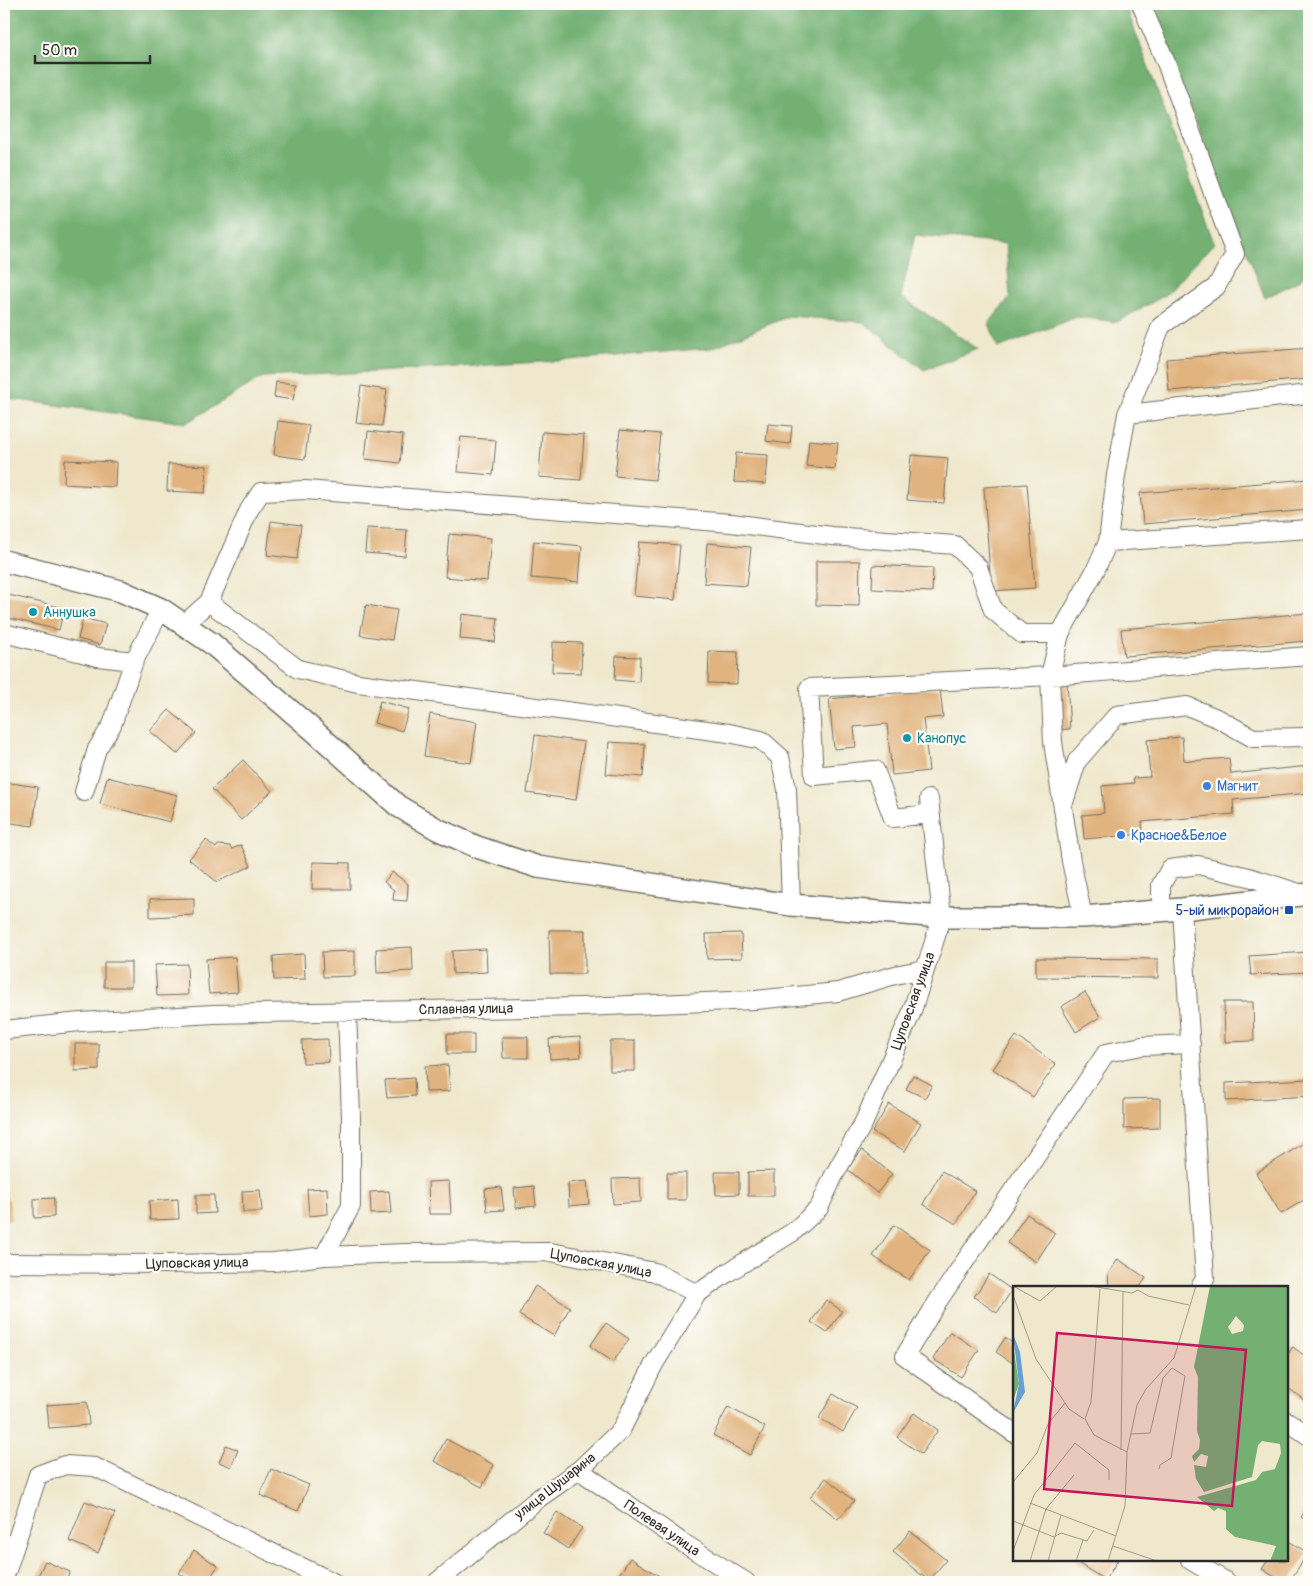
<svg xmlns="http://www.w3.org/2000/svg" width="1313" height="1586" font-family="Pangolin,sans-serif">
<rect width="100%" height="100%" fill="#fdfcf7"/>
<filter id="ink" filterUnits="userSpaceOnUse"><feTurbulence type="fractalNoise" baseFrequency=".02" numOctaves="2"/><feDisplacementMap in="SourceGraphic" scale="10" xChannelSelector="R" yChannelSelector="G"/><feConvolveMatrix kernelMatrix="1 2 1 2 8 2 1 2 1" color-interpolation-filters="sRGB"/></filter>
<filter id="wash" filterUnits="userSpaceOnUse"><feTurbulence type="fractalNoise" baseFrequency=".0096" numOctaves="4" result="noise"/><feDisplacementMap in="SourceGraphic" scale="20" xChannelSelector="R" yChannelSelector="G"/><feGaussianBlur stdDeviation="1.12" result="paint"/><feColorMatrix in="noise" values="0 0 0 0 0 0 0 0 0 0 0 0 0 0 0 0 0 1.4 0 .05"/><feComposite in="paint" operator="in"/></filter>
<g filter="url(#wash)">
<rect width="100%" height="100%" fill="#efe8cd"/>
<path fill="#73b072" stroke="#4f6e4e" d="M 4,4 L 1125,4 L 1214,243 L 1165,295 L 1117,322 L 1077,317 L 998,348 L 989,323 L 1010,297 L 1006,244 L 915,235 L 901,297 L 978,349 L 924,370 L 863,322 L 789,316 L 712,348 L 557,361 L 374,372 L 263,377 L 186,423 L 4,398 Z
M 1150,4 L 1309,4 L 1309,262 L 1300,280 L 1265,298 Z"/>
<g id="blocks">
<path fill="#e1b37e" d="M 1309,348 L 1309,379 L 1169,391 L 1166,359 Z
M 276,382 L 296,384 L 293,400 L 274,397 Z
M 361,386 L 387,390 L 382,426 L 356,423 Z
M 4,408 L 6,408 L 8,434 L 4,434 Z
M 278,421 L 309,425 L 305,459 L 274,455 Z
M 768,424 L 792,426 L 790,444 L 766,441 Z
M 620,430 L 660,434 L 655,480 L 615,476 Z
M 368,431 L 403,435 L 400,463 L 365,459 Z
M 542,432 L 584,435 L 581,480 L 539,477 Z
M 461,437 L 496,440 L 493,475 L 458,472 Z
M 809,440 L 838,443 L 835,469 L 806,466 Z
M 736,453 L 768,455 L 766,484 L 734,482 Z
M 911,455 L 948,458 L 944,503 L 907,500 Z
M 65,460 L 116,462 L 115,487 L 64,484 Z
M 168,464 L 207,466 L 205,493 L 167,491 Z
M 1309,479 L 1309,510 L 1143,524 L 1140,493 Z
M 1027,484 L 1035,588 L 991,591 L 984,487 Z
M 271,521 L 301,525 L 297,559 L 267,555 Z
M 367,528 L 407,530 L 405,556 L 365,553 Z
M 449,534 L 491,538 L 487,581 L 445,577 Z
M 534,541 L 582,546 L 579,582 L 531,578 Z
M 639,542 L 680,545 L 675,600 L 634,596 Z
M 707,543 L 751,547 L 747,586 L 704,583 Z
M 816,561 L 860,561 L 859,606 L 816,605 Z
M 873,565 L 933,568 L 932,592 L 872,589 Z
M 4,594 L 64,608 L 59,630 L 4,617 Z
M 366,605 L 397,610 L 392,640 L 360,635 Z
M 1309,613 L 1309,641 L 1124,656 L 1121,629 Z
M 462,614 L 498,618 L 495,642 L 460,639 Z
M 83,618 L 106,624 L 100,645 L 78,639 Z
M 553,642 L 582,643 L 581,673 L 552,672 Z
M 709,651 L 738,652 L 737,684 L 708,683 Z
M 616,656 L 640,657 L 639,682 L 615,680 Z
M 1067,682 L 1070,729 L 1055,730 L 1052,683 Z
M 940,688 L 943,717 L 923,719 L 929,771 L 892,775 L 887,724 L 854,727 L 856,747 L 834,749 L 829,699 Z
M 380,701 L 409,709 L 402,731 L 374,723 Z
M 169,710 L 196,733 L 177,754 L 150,731 Z
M 430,714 L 477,722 L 471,763 L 424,756 Z
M 535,735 L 584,742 L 576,800 L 527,793 Z
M 1182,737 L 1184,760 L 1191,761 L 1229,758 L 1231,774 L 1309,766 L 1309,793 L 1233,800 L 1234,814 L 1142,822 L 1143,834 L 1084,839 L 1082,815 L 1104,813 L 1102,786 L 1134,783 L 1133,778 L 1150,777 L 1147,740 Z
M 609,742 L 645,744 L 643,777 L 606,774 Z
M 243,760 L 272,791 L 241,820 L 212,789 Z
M 107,777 L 177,795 L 170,822 L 100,804 Z
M 4,782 L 38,787 L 33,826 L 4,822 Z
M 206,840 L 216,848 L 218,845 L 230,846 L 232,849 L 241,845 L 251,866 L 217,882 L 189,859 Z
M 313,862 L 350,863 L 350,889 L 312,889 Z
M 392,872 L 408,884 L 407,901 L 393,900 L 394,890 L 384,882 Z
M 194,898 L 194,915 L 150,917 L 150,899 Z
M 549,930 L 585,930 L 585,974 L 550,974 Z
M 741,933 L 742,958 L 707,959 L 706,934 Z
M 412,947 L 413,971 L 377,973 L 376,949 Z
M 486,949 L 487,972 L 453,974 L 452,951 Z
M 355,951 L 355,976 L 323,977 L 322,952 Z
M 1309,952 L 1309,972 L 1251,975 L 1249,956 Z
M 304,954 L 305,979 L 274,980 L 273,956 Z
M 235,957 L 238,992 L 209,994 L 206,959 Z
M 1036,958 L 1158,959 L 1158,978 L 1036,977 Z
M 104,962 L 131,962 L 131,987 L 104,987 Z
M 187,964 L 188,995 L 157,996 L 155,965 Z
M 1085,992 L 1100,1017 L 1076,1032 L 1061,1007 Z
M 1224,1002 L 1253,1002 L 1254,1041 L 1225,1042 Z
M 447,1034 L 474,1034 L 474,1054 L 447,1054 Z
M 1016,1036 L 1056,1064 L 1033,1097 L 993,1069 Z
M 502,1037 L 528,1037 L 528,1058 L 503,1058 Z
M 580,1037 L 581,1057 L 550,1059 L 549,1039 Z
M 328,1039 L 329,1062 L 303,1063 L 302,1040 Z
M 610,1041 L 635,1041 L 635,1071 L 610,1071 Z
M 75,1044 L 99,1044 L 99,1070 L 75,1071 Z
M 448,1065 L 450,1091 L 426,1092 L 425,1066 Z
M 913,1075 L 932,1085 L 925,1098 L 906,1089 Z
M 414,1078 L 415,1096 L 387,1098 L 385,1080 Z
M 1309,1079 L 1309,1096 L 1226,1101 L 1226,1083 Z
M 1160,1098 L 1160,1128 L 1124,1129 L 1124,1099 Z
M 889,1104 L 921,1123 L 905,1151 L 872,1132 Z
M 1309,1140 L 1309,1197 L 1281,1214 L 1256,1173 Z
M 862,1150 L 892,1174 L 877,1193 L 847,1169 Z
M 774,1171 L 774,1196 L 748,1196 L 748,1172 Z
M 942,1171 L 975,1191 L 956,1224 L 923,1204 Z
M 715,1172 L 739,1172 L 739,1194 L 716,1195 Z
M 667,1173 L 686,1173 L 686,1200 L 667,1200 Z
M 640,1178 L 641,1202 L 613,1204 L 612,1179 Z
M 449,1181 L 451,1214 L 429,1214 L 428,1182 Z
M 587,1181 L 589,1204 L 569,1206 L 568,1183 Z
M 534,1186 L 536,1206 L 516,1208 L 514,1188 Z
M 501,1187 L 504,1210 L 487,1211 L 485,1189 Z
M 327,1188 L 328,1214 L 309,1216 L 307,1189 Z
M 260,1190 L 262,1212 L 243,1212 L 242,1191 Z
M 389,1191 L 391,1213 L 371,1214 L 370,1192 Z
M 196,1195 L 214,1195 L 215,1213 L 196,1214 Z
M 54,1198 L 54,1217 L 34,1218 L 34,1199 Z
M 4,1199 L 9,1199 L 11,1220 L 4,1220 Z
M 178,1199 L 179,1219 L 150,1220 L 149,1201 Z
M 1027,1214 L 1055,1233 L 1036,1262 L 1007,1243 Z
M 894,1225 L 930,1250 L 909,1280 L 873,1256 Z
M 1118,1259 L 1146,1278 L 1140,1287 L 1109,1287 L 1108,1274 Z
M 989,1274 L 1012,1290 L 997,1313 L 974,1297 Z
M 535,1286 L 570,1307 L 554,1336 L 519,1315 Z
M 826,1300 L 842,1311 L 827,1333 L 811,1322 Z
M 606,1323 L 629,1339 L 613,1362 L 590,1346 Z
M 950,1332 L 979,1350 L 961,1377 L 933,1359 Z
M 1005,1338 L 1014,1344 L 1014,1364 L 996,1352 Z
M 1293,1347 L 1309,1359 L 1309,1404 L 1287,1387 L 1287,1355 Z
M 833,1394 L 857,1408 L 843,1432 L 819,1418 Z
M 87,1402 L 89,1425 L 49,1428 L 47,1405 Z
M 728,1407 L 765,1427 L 750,1455 L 713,1435 Z
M 914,1413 L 938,1430 L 921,1454 L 897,1437 Z
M 446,1439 L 494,1465 L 482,1487 L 434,1461 Z
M 226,1445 L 238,1450 L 231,1467 L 219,1462 Z
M 271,1469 L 309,1485 L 298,1511 L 260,1495 Z
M 826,1478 L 854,1501 L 838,1519 L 810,1497 Z
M 85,1501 L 115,1513 L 98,1553 L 69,1541 Z
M 1309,1506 L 1309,1523 L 1301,1517 Z
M 557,1512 L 582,1528 L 568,1549 L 543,1533 Z
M 910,1531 L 946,1560 L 929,1581 L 893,1552 Z
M 1287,1540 L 1308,1553 L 1289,1582 L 1283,1582 L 1262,1569 L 1268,1560 L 1287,1560 Z
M 194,1550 L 218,1566 L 207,1582 L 193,1582 L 179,1573 Z
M 630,1558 L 669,1582 L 625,1582 L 617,1578 Z
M 1073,1560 L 1118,1560 L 1105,1580 Z
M 45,1561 L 70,1572 L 65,1582 L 35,1582 Z"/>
</g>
</g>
<g filter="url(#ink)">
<use href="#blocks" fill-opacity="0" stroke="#706d64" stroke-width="1"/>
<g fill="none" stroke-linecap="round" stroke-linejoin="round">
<defs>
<path id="minor" d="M 1127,414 L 1309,394
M 1108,542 L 1309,529
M 209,602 L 249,510 L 261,492 L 305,490 L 731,523 L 832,536 L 955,545 L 978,567 L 993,610 L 1022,634 L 1060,634
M 184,624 L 209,602 L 298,669 L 358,683 L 729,733 L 761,740 L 780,757 L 787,789 L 791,905
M 4,633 L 98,657 L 134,661
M 84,792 L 97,749 L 112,725 L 134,661 L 161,609
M 1064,802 L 1077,761 L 1117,715 L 1187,706 L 1219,719 L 1253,738 L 1309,737
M 930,814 L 893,818 L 875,770 L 814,776 L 809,688 L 1050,676 L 1309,656
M 1182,909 L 1205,1279 L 1200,1287
M 1161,910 L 1161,885 L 1170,869 L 1198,865 L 1249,877 L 1302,894
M 1083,917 L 1071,861 L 1053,742 L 1050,676 L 1060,634 L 1095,571 L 1108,542 L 1116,475 L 1127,414 L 1161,326 L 1216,287 L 1235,254 L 1167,65 L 1141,4
M 4,1030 L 80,1022 L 213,1014 L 582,1007 L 755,1000 L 838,992 L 895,975 L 925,969
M 324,1256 L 351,1206 L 351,1117 L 347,1012
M 4,1263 L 167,1264 L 274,1262 L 324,1256 L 407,1253 L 551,1252 L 655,1272 L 697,1294 L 727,1273 L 793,1232 L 819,1208 L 833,1177 L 864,1122 L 911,1014 L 942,917 L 929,799
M 1287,1421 L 1309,1436
M 1014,1433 L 905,1356 L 938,1301 L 1106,1053 L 1142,1046 L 1191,1044
M 579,1470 L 680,1541 L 746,1582
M 1190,1560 L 1227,1582
M 4,1579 L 38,1475 L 65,1465 L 95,1467 L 333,1582
M 437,1582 L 539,1498 L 579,1470 L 621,1430 L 654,1364 L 697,1294"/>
<path id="major" d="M 4,561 L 121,591 L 161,609 L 211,643 L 312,729 L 398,806 L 437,829 L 477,847 L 538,867 L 791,905 L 942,917 L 1083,917 L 1182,909 L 1309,894"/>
</defs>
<use href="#minor" stroke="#706d64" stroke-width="20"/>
<use href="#major" stroke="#706d64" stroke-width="24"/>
<use href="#minor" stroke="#fff" stroke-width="18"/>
<use href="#major" stroke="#fff" stroke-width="21"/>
</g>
</g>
<g fill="#0f9aa8" stroke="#fdfcf7" stroke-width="2">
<circle cx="33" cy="612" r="5"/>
<circle cx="907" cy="738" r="5"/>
</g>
<g fill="#3f7fe0" stroke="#fdfcf7" stroke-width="2">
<circle cx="1207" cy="786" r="5"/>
<circle cx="1121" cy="835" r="5"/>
</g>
<rect fill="#1a4fb4" stroke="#fdfcf7" stroke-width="2" x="1284" y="905" width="10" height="10" rx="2.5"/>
<g text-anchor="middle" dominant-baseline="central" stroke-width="4.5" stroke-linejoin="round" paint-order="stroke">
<g font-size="14" fill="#0d838f" stroke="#fdfcf7" text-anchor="start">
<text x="43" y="612">Аннушка</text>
<text x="917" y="738">Канопус</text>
</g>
<g font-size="14" fill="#366cbe" stroke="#fdfcf7" text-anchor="start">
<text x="1217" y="786">Магнит</text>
<text x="1131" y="835">Красное&amp;Белое</text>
</g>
<g font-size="14" fill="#164399" stroke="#fdfcf7" text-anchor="end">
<text x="1279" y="910">5-ый микрорайон</text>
</g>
<g font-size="14" fill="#2b2b2b" stroke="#fdfcf7">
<text transform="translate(913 1001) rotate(-70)">Цуповская улица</text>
<text transform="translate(466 1009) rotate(-1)">Сплавная улица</text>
<text transform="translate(197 1263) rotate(-1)">Цуповская улица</text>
<text transform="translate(601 1263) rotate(11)">Цуповская улица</text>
<text transform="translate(555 1486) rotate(-38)">улица Шушарина</text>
<text transform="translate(662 1528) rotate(34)">Полевая улица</text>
</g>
</g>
<g transform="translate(1013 1286)">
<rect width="275" height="275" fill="#efe8cd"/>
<path d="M 197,0 L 275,0 L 275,275 L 257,275 L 263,260 L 222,251 L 213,243 L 213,225 L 205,222 L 201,225 L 184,211 L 243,194 L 249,186 L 262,183 L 268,167 L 267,158 L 249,155 L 245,159 L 239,191 L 191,206 L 183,193 L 181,179 L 193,181 L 195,170 L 188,168 L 181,176 L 179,170 L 186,163 L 187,154 L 184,145 L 185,91 L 181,81 ZM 223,30 L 231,39 L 230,45 L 219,48 L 215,41 ZM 0,59 L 6,98 L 0,115 L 1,92 Z" fill="#73b072" fill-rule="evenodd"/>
<path d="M 0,48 L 7,66 L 12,106 L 0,127 L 6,98 Z" fill="#65a0d5"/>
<path fill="none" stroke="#a19c8c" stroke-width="1" d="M 0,0 L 27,15 L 44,0M 78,0 L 119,7 L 125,4 L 135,10 L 176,19M 87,3 L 78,116 L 72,133 L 81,149 L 114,166M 0,9 L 23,73 L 56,123 L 71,133M 118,148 L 137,147 L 150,92 L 159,82M 108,164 L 110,6M 146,183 L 147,179 L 158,172 L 171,95 L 172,90 L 159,82M 0,196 L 24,167 L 35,138 L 52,117M 17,217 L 103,250M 0,235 L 41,251 L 48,247 L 74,255 L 81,244M 100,260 L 144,275M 0,265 L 21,209 L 62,157 L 96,184 L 96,194M 17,275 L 33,223 L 61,189M 35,275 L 48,229M 63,275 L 70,254M 95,275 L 112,220 L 114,166 L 124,119 L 133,103 L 161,72 L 183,0"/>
<path fill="#c2185b" fill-opacity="0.15" stroke="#c2185b" stroke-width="2.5" d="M 44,47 L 233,64 L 219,220 L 31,203 Z"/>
<rect width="275" height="275" fill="none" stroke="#2b2b2b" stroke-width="2.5"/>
</g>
<rect width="1313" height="1586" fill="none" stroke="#fdfcf7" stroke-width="20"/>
<path d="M35 55v8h115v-8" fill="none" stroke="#2b2b2b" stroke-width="2.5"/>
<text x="42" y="55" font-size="15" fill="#2b2b2b" stroke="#fdfcf7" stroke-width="4" paint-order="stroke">50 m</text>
</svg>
